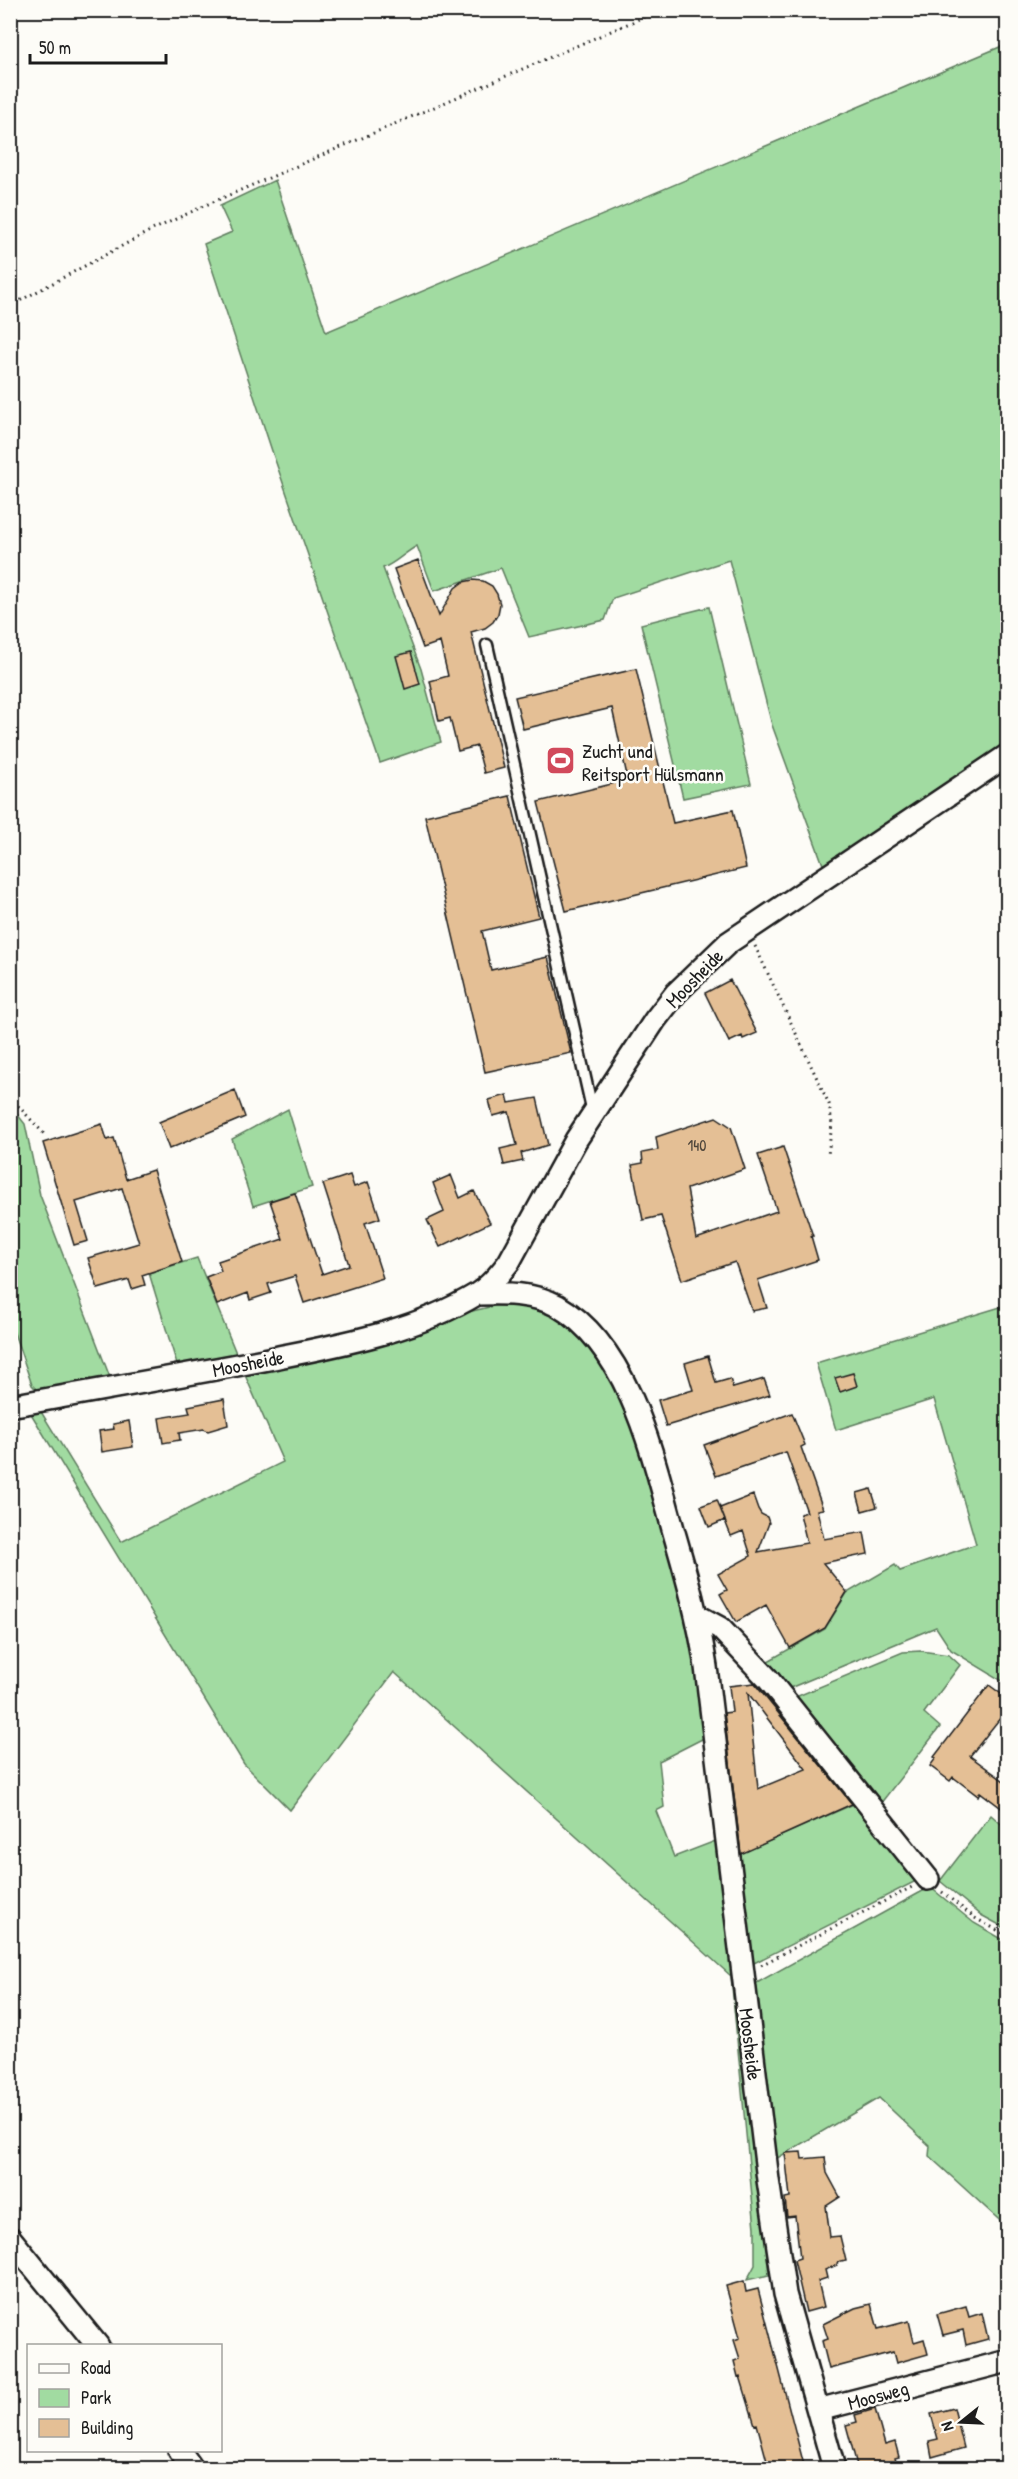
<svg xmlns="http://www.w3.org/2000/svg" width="1018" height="2479" font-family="'Patrick Hand',sans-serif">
<rect width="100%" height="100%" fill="#fdfcf7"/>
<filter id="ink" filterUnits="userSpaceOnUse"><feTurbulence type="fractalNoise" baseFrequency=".0167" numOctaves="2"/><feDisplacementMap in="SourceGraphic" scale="12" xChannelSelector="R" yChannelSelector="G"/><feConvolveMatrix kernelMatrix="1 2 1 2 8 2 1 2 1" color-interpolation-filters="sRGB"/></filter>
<g filter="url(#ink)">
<path fill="#a1dba1" stroke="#5e7c5e" stroke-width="1.5" d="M 1007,44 L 1007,748 L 825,870 L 772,725 L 729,560 L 613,598 L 605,620 L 529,637 L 501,568 L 434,591 L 417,546 C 404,553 396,563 383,568 L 421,669 L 441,742 L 380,763 L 273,454 L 204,244 L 232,232 L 220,206 L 275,180 L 326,332 Z
M 709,607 L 751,784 L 683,798 L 641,624 Z
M 10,1105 L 25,1124 L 40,1195 L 111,1380 L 39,1392 L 32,1385 L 11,1324 Z
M 288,1109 L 312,1187 L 253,1206 L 232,1139 Z
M 197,1258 L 238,1358 L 178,1368 L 149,1273 Z
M 498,1305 L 530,1306 L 560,1319 L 588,1345 L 613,1382 L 635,1432 L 674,1563 L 696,1654 L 706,1737 L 659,1761 L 664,1807 L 656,1811 L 674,1857 L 718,1840 L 761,2191 L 769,2275 L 747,2280 L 755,2265 L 755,2228 L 731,1976 L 394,1672 L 290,1810 L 244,1764 L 30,1412 L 40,1410 L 121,1542 L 283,1462 L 245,1375 L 376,1346 L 464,1313 Z
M 1007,1305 L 1007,1684 L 951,1650 L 936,1627 L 785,1690 L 761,1665 L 825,1629 L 847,1593 L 895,1565 L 900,1571 L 976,1544 L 934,1399 L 836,1430 L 816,1363 Z
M 921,1651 L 949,1655 L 960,1665 L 924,1713 L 940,1727 L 877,1808 L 793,1698 L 903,1652 Z
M 856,1803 L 918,1880 L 750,1965 L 737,1855 Z
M 991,1815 L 1007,1829 L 1007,1929 L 981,1915 L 940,1881 Z
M 930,1887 L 974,1923 L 1007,1942 L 1007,2227 L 929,2156 L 930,2146 L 879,2098 L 774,2160 L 753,1985 Z"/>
<path fill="#e4bf95" stroke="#1c1c1c" stroke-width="1.5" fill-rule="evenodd" d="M 418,560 L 439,616 L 455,588 L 463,582 L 473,580 L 483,581 L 492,586 L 497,594 L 500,604 L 498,614 L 493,622 L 485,628 L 471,632 L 504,768 L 484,773 L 477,746 L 458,751 L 450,718 L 439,721 L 430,681 L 448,676 L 440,642 L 423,648 L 394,569 Z
M 411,652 L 420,684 L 405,689 L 396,656 Z
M 636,669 L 673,823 L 733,810 L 746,868 L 566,911 L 538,802 L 628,780 L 612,708 L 523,729 L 515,697 Z
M 510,796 L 539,917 L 482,931 L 491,970 L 548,957 L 571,1053 L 485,1072 L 425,816 Z
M 730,980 L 757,1033 L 743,1039 L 742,1036 L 729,1042 L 705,993 Z
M 235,1090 L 245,1117 L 169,1149 L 159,1122 Z
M 507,1095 L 509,1103 L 537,1098 L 548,1145 L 521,1153 L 523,1161 L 504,1165 L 500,1149 L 517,1145 L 509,1112 L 493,1116 L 489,1100 Z
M 716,1117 L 731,1127 L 745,1169 L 687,1189 L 696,1239 L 777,1211 L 758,1155 L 783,1147 L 813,1236 L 811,1236 L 818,1260 L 758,1280 L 767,1308 L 752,1311 L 735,1262 L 682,1280 L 661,1216 L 643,1220 L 632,1165 L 643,1163 L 642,1153 L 658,1150 L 656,1137 Z
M 102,1124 L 107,1140 L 114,1138 L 126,1179 L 153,1170 L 182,1262 L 142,1275 L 145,1285 L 132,1289 L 129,1280 L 98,1289 L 88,1258 L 139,1243 L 122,1188 L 76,1202 L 88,1241 L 74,1245 L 43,1143 Z
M 350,1175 L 354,1187 L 368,1182 L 380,1218 L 365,1223 L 383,1278 L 304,1303 L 295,1276 L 268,1284 L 271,1293 L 250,1300 L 248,1293 L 217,1305 L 206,1277 L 221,1271 L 218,1261 L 283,1239 L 270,1201 L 295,1193 L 322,1274 L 349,1265 L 323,1184 Z
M 451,1175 L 460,1198 L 474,1191 L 490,1223 L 440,1247 L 427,1220 L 444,1212 L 433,1183 Z
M 708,1356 L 716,1383 L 730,1379 L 733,1388 L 764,1379 L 770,1395 L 666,1426 L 658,1400 L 693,1390 L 685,1363 Z
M 853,1373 L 857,1386 L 840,1392 L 835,1378 Z
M 224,1399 L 228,1425 L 208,1431 L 204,1429 L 179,1433 L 180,1440 L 163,1443 L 159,1418 L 190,1413 L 188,1406 Z
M 792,1413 L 805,1445 L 801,1447 L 823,1509 L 817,1510 L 824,1539 L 864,1532 L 868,1554 L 823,1563 L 847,1592 L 825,1628 L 790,1648 L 766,1605 L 736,1622 L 720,1594 L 727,1590 L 718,1574 L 751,1556 L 743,1531 L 731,1536 L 720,1508 L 753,1495 L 758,1509 L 761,1514 L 767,1517 L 769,1523 L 758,1552 L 807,1543 L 800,1514 L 807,1512 L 786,1452 L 716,1476 L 704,1445 Z
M 129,1421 L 133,1447 L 102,1452 L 99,1431 L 114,1429 L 113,1424 Z
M 871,1489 L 877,1507 L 862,1511 L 857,1493 Z
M 717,1500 L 725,1520 L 709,1527 L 701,1506 Z
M 754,1683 L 852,1804 L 741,1854 L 724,1713 L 732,1712 L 729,1686 ZM 748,1693 L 806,1769 L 758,1789 Z
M 989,1685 L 1008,1699 L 1008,1722 L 1001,1717 L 970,1756 L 1008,1784 L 1008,1813 L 980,1792 L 978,1796 L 953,1777 L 950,1781 L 930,1766 L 936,1758 L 934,1757 Z
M 801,2152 L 802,2159 L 825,2157 L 827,2173 L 840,2197 L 826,2206 L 830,2237 L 840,2236 L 846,2261 L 837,2263 L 837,2265 L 825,2270 L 827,2278 L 818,2281 L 824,2307 L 806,2312 L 794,2260 L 800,2258 L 795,2216 L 787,2217 L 785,2198 L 790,2197 L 785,2153 Z
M 744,2281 L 746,2292 L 758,2289 L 805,2469 L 772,2469 L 771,2464 L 768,2465 L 757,2424 L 755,2425 L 740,2376 L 738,2377 L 734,2361 L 740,2359 L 734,2340 L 740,2338 L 726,2286 Z
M 871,2304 L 878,2329 L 909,2321 L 914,2342 L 924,2339 L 928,2354 L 896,2363 L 893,2352 L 829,2369 L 822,2341 L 828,2339 L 823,2324 L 855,2308 Z
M 966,2306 L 969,2317 L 982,2313 L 988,2339 L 966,2345 L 963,2330 L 943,2335 L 937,2314 Z
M 954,2408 L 964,2448 L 932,2457 L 929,2441 L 938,2439 L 931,2414 Z
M 875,2409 L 885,2445 L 895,2442 L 899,2457 L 895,2458 L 898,2469 L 858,2469 L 846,2425 L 857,2422 L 855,2415 Z"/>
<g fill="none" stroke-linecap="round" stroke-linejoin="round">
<defs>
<path id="service" d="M 487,645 L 593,1113"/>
<path id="minor" d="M 478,1294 C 505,1293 534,1293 558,1306 C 629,1347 653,1456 673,1529 C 686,1574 699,1620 706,1667 L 768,2180 L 785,2294 L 834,2468
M 10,1406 C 98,1390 187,1375 274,1358 C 343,1344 416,1331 477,1294 C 490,1286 500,1274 509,1262 L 576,1140 L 655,1020 L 676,993 L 728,943 L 1008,755
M 696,1615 L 720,1628 L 768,1679 L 928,1879
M 10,2238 L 98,2346
M 818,2410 L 1008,2361
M 179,2450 L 192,2468"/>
</defs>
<use href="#service" stroke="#1c1c1c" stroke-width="15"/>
<use href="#minor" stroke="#1c1c1c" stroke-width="26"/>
<path stroke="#1c1c1c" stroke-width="3" stroke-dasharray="1.5 4.5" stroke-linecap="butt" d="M 10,306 L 148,232 L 206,205 L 660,10
M 755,946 L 829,1104 L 832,1124 L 828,1155
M 10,1097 L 46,1136
M 942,1892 L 975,1918 L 1008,1936
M 761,1965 L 912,1887"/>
<use href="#service" stroke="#fdfcf7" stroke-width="10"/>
<use href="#minor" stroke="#fdfcf7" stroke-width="21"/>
</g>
</g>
<defs>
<symbol id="stadium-square" viewBox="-11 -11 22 22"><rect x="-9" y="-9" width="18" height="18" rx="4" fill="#d1495b" stroke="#fdfcf7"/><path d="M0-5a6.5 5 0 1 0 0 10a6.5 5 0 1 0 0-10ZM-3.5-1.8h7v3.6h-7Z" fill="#fff"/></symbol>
</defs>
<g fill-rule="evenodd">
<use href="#stadium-square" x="544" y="744" width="33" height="33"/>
</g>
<g text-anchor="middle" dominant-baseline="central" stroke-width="5" stroke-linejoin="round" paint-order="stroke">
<g font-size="16" fill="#4e453a">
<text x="697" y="1145">140</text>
</g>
<g font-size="20" fill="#1c1c1c" stroke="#fdfcf7" text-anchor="start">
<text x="582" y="750">Zucht und<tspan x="582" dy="23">Reitsport Hülsmann</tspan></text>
</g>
<g font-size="20" fill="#1c1c1c" stroke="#fdfcf7">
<text transform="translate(694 978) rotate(-46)">Moosheide</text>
<text transform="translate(248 1363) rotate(-11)">Moosheide</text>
<text transform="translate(751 2044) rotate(83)">Moosheide</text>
<text transform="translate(878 2395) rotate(-15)">Moosweg</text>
</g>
</g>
<rect width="1018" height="2479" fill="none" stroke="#fdfcf7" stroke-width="36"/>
<rect x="18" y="18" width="982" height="2443" fill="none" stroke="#1c1c1c" stroke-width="2" filter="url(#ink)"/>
<rect x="27" y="2344" width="195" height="108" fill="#fdfcf7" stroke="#a3a29f" stroke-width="1.5"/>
<rect x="39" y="2364" width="30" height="9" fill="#fdfcf7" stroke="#a3a29f" stroke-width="1.5"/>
<text x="81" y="2374" font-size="18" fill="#1c1c1c">Road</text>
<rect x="39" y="2389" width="30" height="18" fill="#a1dba1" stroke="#a3a29f" stroke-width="1.5"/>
<text x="81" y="2404" font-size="18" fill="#1c1c1c">Park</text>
<rect x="39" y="2419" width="30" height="18" fill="#e4bf95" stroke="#a3a29f" stroke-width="1.5"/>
<text x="81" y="2434" font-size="18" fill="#1c1c1c">Building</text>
<g transform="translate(961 2422) rotate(252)" stroke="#fdfcf7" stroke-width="4.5" paint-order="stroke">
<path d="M0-4.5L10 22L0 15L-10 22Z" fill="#1c1c1c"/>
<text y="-9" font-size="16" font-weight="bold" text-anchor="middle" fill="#1c1c1c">N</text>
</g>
<path d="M30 54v9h136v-9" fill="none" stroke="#1c1c1c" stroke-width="3"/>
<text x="39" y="54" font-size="18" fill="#1c1c1c" stroke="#fdfcf7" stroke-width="4.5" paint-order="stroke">50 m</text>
</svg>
